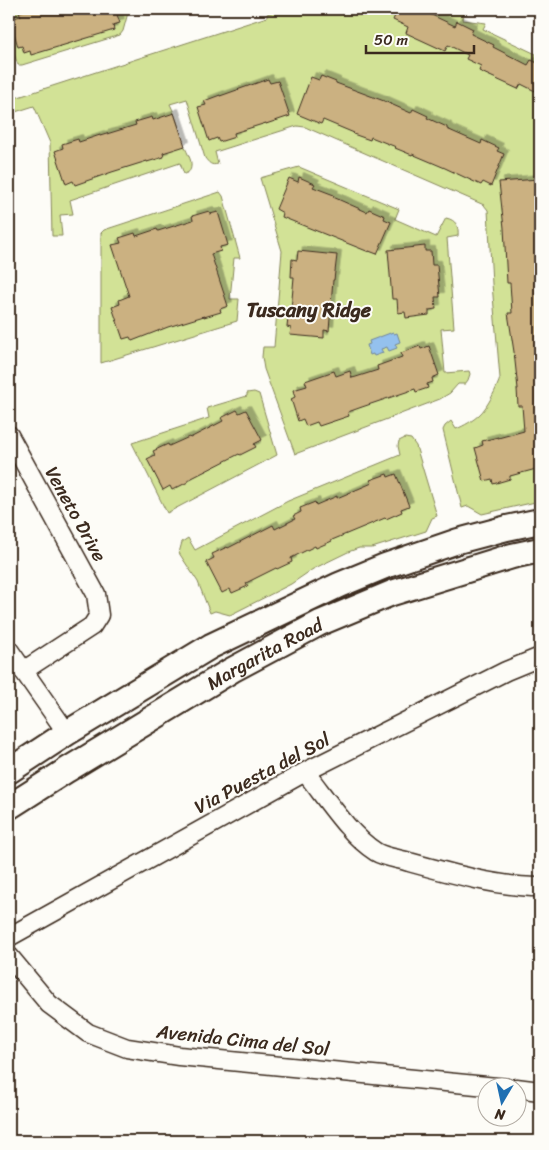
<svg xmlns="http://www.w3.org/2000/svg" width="549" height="1150" font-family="Sriracha,sans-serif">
<defs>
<filter id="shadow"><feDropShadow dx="4.5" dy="-4.5" stdDeviation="0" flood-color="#0004"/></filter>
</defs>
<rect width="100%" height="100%" fill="#fdfcf7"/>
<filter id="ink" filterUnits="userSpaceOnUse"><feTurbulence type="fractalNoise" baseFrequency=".02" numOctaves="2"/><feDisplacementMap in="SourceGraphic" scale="10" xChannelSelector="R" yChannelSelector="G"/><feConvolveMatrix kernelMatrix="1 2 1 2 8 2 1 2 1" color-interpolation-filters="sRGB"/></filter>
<g filter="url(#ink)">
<path fill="#d2e296" stroke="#86865a" d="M 9,9 L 129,9 L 123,31 L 120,35 L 22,65 L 18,65 L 14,54 L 12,52 L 9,53 Z
M 284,9 L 464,9 L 463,20 L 486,23 L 483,29 L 540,56 L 540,501 L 482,514 L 468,506 L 462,508 L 443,430 L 445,426 L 451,421 L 456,429 C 464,426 474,420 480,414 C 487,408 498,386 500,378 L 492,284 L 488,210 L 484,205 L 305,127 L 297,126 L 215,152 L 218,164 C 211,166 209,163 205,158 L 187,99 L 170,104 C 177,118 180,133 185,147 C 187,153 192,160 191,166 C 191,171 188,173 184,174 L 180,163 L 70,200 L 73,214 L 60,215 L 62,236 L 52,236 L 50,143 L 34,106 L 9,114 L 9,100 L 267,17 L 267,14 Z
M 299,167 L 399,209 L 395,219 L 436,237 L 446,218 C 456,220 459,226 458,236 L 447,238 L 454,328 L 441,329 L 445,373 L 469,371 L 470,374 L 468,380 L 465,384 L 458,384 L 450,393 L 440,399 L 295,454 L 264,369 L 262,357 L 263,347 L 274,347 L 282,251 L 260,178 Z
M 220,192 L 223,196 L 240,258 L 234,258 L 230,299 L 239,299 L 237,321 L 101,363 L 101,233 L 104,230 Z
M 254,392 L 259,394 L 277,455 L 167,513 L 132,443 L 209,418 L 207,408 L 247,396 L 247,393 Z
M 405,438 L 411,439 L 416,446 L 437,516 L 432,518 L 426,531 L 372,548 L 359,548 L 348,552 L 313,569 L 291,584 L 230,615 L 215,611 L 210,613 L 198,582 L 179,553 L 182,542 L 188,538 L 195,550 L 288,501 L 400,455 L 398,446 L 399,441 Z"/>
<path fill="#94c1ee" stroke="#70859b" d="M 393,332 L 394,334 L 397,333 L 400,342 L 395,344 L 397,348 L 389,351 L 387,347 L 381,349 L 383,353 L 374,356 L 373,354 L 370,355 L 367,345 L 370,344 L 369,341 Z"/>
<path fill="#cbb181" stroke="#3b2a1e" filter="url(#shadow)" d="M 29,9 L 115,9 L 120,23 L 113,25 L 114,30 L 31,55 L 30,51 L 24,53 L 22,46 L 18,47 L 12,26 L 15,25 L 13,18 L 21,16 L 19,12 Z
M 398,9 L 419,9 L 455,26 L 457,21 L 473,29 L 471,34 L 494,45 L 493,47 L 528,65 L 531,60 L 540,64 L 540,80 L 535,91 L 521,84 L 518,89 L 479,71 L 481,66 L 466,59 L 468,55 L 448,45 L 445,51 L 406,33 L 408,27 L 393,20 Z
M 321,76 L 336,82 L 336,83 L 384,101 L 411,113 L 413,109 L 428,116 L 427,118 L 447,127 L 447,129 L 481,144 L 482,140 L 499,148 L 497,151 L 504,154 L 491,186 L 483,182 L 481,185 L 445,168 L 412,154 L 412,155 L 395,148 L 396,147 L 371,137 L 370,140 L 353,134 L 354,133 L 323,120 L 321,124 L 297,114 L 311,77 L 319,80 Z
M 268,79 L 270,83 L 278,81 L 290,116 L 266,124 L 266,123 L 234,133 L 235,137 L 219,142 L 217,138 L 209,141 L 198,107 L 206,105 L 204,101 L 220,95 L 220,96 Z
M 174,113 L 185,146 L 163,153 L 164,157 L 147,162 L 147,161 L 112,172 L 75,185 L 73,181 L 66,184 L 55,151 L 63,148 L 62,144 L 78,139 L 79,142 L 100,135 L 100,136 L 136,125 L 135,122 L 152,117 L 153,120 Z
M 299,177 L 315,184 L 313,187 L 334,195 L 333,197 L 367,212 L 369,209 L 385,216 L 384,219 L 391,222 L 377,254 L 369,251 L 369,252 L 282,217 L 283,213 L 276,209 L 289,178 L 298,182 Z
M 538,179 L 538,188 L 540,188 L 540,468 L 510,476 L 510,479 L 493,484 L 492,479 L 484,481 L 475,448 L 483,445 L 482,441 L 498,437 L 498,438 L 524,431 L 522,406 L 518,406 L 517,389 L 518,389 L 514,352 L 508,313 L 512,313 L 510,283 L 507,283 L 504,228 L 499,182 Z
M 209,211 L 210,214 L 218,212 L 228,245 L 220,247 L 221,251 L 211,254 L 228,306 L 220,309 L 221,312 L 204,317 L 204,316 L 168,327 L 132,341 L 130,337 L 123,339 L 112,307 L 120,304 L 119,300 L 129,296 L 112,245 L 121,243 L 119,238 L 135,233 L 136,236 L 157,229 L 158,231 L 193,220 L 192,216 Z
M 425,246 L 425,251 L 431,251 L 432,265 L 437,265 L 440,297 L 435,297 L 436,309 L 429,310 L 429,315 L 406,318 L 405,312 L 398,313 L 397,299 L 392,299 L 388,250 Z
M 298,251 L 337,255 L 334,280 L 333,280 L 329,331 L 324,330 L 324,338 L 290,335 L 291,328 L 287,327 L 289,310 L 291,310 L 294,277 L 291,277 L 292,259 L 297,260 Z
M 420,346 L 421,349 L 429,346 L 439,375 L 432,378 L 433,382 L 427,384 L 428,388 L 416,392 L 415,389 L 362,407 L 348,412 L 349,416 L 319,426 L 317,422 L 306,426 L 303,419 L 298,421 L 291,399 L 295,397 L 293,390 L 307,386 L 305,381 L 334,371 L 336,376 L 350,371 L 352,378 L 356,377 L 378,370 L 377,366 L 402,357 L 401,353 Z
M 237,410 L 239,413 L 246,410 L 262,440 L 254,444 L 256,447 L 240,455 L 239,454 L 188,480 L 188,482 L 172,490 L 170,486 L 163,490 L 147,459 L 155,455 L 153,451 L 168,444 L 169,446 L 189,437 L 190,438 L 223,421 L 221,418 Z
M 387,474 L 388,477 L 396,474 L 409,506 L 401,509 L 402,512 L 386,519 L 385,518 L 332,540 L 332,541 L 316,548 L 315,546 L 291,558 L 292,562 L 277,569 L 276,568 L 246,583 L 248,586 L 232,593 L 230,589 L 222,593 L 206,562 L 214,558 L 212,554 L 227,547 L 228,548 L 273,525 L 275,529 L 295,519 L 293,516 L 301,512 L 300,508 L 315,502 L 316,505 L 337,496 L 337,498 L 372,483 L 370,480 Z"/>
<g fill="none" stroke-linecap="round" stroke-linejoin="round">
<defs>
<path id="minor" d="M 9,435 L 96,594 L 99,615 L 92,626 L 23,671
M 9,650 L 67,733
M 305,772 C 326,798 348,834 376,852 C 384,857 400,859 409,862 C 449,873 499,887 540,887
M 9,937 L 305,772 L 506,671 L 540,657
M 9,956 L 49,1004 L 88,1033 L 127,1048 L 179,1056 L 507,1088
M 516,1088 L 540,1091"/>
<g id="secondary">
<path d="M 9,771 L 67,733 L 211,646 L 339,585 L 385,566 L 458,541 L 507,528 L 540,521"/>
<path id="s1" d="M 9,807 L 67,770 L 232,670 L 320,623 L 392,593 L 512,556 L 540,550"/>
</g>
</defs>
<use href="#minor" stroke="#3b2a1e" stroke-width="21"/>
<use href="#secondary" stroke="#3b2a1e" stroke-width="28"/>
<use href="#minor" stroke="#fdfcf7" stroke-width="18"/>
<use href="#secondary" stroke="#fdfcf7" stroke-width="24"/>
</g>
</g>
<g text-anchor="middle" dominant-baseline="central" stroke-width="4" stroke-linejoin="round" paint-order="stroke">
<g font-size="19" fill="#3b2a1e" stroke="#fdfcf7">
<text transform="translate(76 514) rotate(61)">Veneto Drive</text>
<text stroke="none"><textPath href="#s1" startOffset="298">Margarita Road</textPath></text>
<text transform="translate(262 773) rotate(-28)">Via Puesta del Sol</text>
<text transform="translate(243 1040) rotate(6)">Avenida Cima del Sol</text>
</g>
<g font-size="20" font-weight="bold" fill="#3b2a1e" stroke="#fdfcf7">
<text x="309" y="310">Tuscany Ridge</text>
</g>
</g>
<rect width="549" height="1150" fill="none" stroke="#fdfcf7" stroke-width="30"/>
<rect x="15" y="15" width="519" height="1120" fill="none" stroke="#3b2a1e" stroke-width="2" filter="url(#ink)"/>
<g transform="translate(502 1102) rotate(189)"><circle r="24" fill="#fdfcf7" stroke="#afa8a0"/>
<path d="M0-4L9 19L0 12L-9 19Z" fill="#1f6fb2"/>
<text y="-8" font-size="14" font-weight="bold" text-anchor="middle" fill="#3b2a1e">N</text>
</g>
<path d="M366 45v8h108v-8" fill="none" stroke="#3b2a1e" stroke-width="2.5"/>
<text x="374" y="45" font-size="15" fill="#3b2a1e" stroke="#fdfcf7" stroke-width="4" paint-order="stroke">50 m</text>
</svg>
